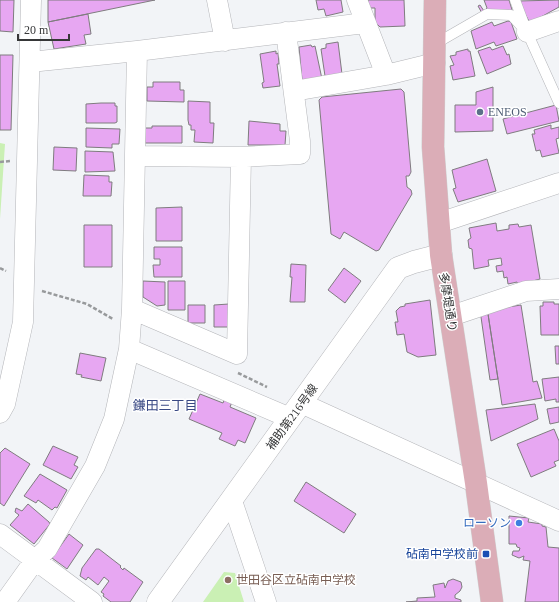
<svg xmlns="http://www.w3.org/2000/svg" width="559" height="602" font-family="'Times New Roman','Noto Sans JP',serif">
<rect width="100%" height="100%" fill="#f2f4f7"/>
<path fill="#caf0b4" d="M 0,143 L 5,144 L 0,219 Z
M 224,572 L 235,573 L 244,602 L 203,602 Z"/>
<path fill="#e7a7f2" stroke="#7f7c7f" d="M 0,0 L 14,0 L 13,32 L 0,31 Z
M 48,0 L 155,0 L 48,22 Z
M 316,0 L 341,0 L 343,12 L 326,16 L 324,9 L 318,10 Z
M 368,0 L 404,0 L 405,26 L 380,27 L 375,22 L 375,8 L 369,8 Z
M 484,0 L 509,0 L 513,13 L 483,15 L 478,6 L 480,5 L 484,11 L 487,8 Z
M 559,0 L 559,7 L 530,23 L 518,1 Z
M 88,14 L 91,34 L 84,35 L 86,44 L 54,49 L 48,22 Z
M 508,21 L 511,22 L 517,39 L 496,46 L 494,42 L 476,49 L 471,31 L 492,22 L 494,26 Z
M 338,42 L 342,74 L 325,76 L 321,49 L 326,48 L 326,44 Z
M 311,45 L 312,47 L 315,46 L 322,79 L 302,80 L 299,47 Z
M 503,46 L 507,55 L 509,54 L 511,64 L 487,74 L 478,51 L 490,47 L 492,50 Z
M 468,49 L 468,51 L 470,51 L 475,76 L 453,80 L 450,66 L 454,65 L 450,56 L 456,55 L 456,52 Z
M 276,51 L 276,54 L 278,53 L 279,64 L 277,64 L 280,86 L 263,88 L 262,83 L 264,82 L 260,54 Z
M 0,55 L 13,55 L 11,130 L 0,130 Z
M 153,82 L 180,82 L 180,90 L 184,90 L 184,102 L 147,101 L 147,87 L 153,87 Z
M 493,87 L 493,131 L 455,132 L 455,105 L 476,105 L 476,92 Z
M 401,89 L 404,92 L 411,172 L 409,176 L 406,176 L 407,187 L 411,190 L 412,194 L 379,250 L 376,251 L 344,232 L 340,239 L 331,234 L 319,100 L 322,97 Z
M 188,101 L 210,102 L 210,123 L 214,123 L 213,143 L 194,142 L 195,130 L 191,130 L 191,125 L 189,125 L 188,120 Z
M 101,103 L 115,103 L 115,106 L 117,106 L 117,122 L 115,123 L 86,123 L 86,104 Z
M 556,105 L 559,121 L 507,134 L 503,119 Z
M 249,121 L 280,124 L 280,131 L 286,131 L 285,145 L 248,145 Z
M 551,125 L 551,129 L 559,127 L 559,138 L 556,139 L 559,153 L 542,157 L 540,150 L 536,151 L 532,134 L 535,134 L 534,130 Z
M 152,126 L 182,126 L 182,143 L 145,143 L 145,128 L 152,128 Z
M 86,128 L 120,129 L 119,144 L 112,144 L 112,148 L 86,147 Z
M 54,147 L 77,148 L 76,171 L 53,170 Z
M 85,151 L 113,152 L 115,171 L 85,172 Z
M 487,159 L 496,191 L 458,202 L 453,189 L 456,188 L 452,170 Z
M 84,175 L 109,176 L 109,182 L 112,182 L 111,196 L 83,196 Z
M 182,207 L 182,241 L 156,241 L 156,208 Z
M 496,223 L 497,231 L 509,229 L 509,225 L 518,224 L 519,227 L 531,225 L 540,279 L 518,285 L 517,282 L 508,284 L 507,277 L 504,278 L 503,271 L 497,272 L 496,266 L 502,265 L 501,258 L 488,260 L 489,266 L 474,269 L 472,249 L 469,248 L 468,240 L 471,238 L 469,228 Z
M 84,225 L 112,225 L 112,267 L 84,267 Z
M 154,247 L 182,247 L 182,277 L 154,277 L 153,265 L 160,265 L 160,259 L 154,259 Z
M 291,264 L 306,265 L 305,302 L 290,302 L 292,277 L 290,277 Z
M 344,268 L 361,281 L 345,303 L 328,290 Z
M 143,281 L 165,282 L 165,305 L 157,306 L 143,297 Z
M 168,281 L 185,281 L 185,310 L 168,310 Z
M 430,300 L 436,355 L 418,357 L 407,352 L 404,334 L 397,335 L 395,322 L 398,322 L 396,311 L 400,307 L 405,306 L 405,304 Z
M 543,302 L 554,302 L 554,304 L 559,304 L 559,335 L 541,335 L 540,306 L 543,306 Z
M 229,304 L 229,327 L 214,327 L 214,305 Z
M 188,305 L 205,305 L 205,323 L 188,323 Z
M 521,305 L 533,382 L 537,381 L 542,398 L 502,405 L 488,314 L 502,308 Z
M 480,310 L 488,314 L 498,379 L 490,380 Z
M 555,346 L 559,346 L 559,364 L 556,364 Z
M 80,353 L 106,358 L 101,381 L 81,377 L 82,375 L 76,374 Z
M 559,377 L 559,402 L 556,402 L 556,399 L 545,401 L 542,379 Z
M 200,394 L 223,403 L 225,398 L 232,402 L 230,407 L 256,418 L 245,443 L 238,440 L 235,446 L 219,439 L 222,433 L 189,419 Z
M 535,404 L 538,419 L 491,441 L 486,410 Z
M 559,407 L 559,422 L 550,424 L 547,409 Z
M 554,429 L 559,441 L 559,460 L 554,462 L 556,466 L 531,477 L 517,444 Z
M 53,446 L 78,457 L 74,465 L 78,467 L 71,479 L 43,465 Z
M 5,448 L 30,464 L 4,506 L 0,503 L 0,453 Z
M 40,474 L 67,490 L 57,508 L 55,507 L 52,510 L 38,500 L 36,503 L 24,496 Z
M 306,482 L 356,514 L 344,533 L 294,501 Z
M 28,504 L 49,522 L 50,524 L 34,544 L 10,525 L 19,515 L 15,512 L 16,508 L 22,511 Z
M 509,516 L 529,518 L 528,522 L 542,524 L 542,526 L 546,527 L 548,547 L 559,548 L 559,602 L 525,602 L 530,561 L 523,560 L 524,556 L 519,558 L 512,555 L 513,551 L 519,551 L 520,548 L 517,547 L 516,544 L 509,544 Z
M 69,534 L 83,545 L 67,569 L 52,558 Z
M 96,549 L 99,549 L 121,566 L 120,567 L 123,570 L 124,568 L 143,582 L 130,602 L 111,602 L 103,596 L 104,594 L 101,592 L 109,581 L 104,577 L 98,585 L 88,577 L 86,580 L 80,576 L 82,568 Z
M 453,579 L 461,582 L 462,587 L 460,591 L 455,595 L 455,598 L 461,600 L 461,602 L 406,602 L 417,601 L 417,598 L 435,597 L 433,585 L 444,583 L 445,588 L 448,581 Z"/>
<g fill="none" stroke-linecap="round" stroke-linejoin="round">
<defs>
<path id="service" d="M 515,0 L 527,32 L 559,103
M 435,44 L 487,14 L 511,15 L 523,28"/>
<path id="minor" d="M 217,0 L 225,41
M 357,0 L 386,75
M 527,32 L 559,21
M 30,62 L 137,51 L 365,23
M 294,91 L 386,75 L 435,63
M 136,156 L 241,157 L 300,154 L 300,141 L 286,32
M 439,223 L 559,183
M 132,309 L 237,354 L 241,157
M 451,316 L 526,291 L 559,289
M 129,349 L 290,418
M 301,403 L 559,521
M 0,413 L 5,404 L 23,322 L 31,0
M 232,501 L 266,602
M 0,534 L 92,602
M 5,602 L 35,560 L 47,549 L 95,466 L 114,419 L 129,349 L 132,309 L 137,51"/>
<path id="tertiary" d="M 158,602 L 398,268 L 414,262 L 441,255"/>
<path id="primary" d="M 435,0 L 433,147 L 441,255 L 476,483 L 492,602"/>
</defs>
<use href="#service" stroke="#b4b5b9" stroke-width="11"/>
<use href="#minor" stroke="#b4b5b9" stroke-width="21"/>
<use href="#tertiary" stroke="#b4b5b9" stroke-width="23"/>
<use href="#primary" stroke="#cfcfcf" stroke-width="23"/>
<path stroke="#989a9c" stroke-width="2.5" stroke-dasharray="4 2" stroke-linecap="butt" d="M 0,162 L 10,161
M 0,268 L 6,271
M 42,291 L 87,304 L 113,319
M 238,373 L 267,387"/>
<use href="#service" stroke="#fff" stroke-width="10"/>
<use href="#minor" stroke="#fff" stroke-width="20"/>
<use href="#tertiary" stroke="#fff" stroke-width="22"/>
<use href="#primary" stroke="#dbadb7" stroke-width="22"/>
</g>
<circle fill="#5c6f8a" stroke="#fff" stroke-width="1.5" cx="480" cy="112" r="4"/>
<circle fill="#3f7fe0" stroke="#fff" stroke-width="1.5" cx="519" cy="523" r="4"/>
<rect fill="#1a4fb4" stroke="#fff" stroke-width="1.5" x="482" y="550" width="8" height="8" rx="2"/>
<circle fill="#8d6e63" stroke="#fff" stroke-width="1.5" cx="228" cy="580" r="4"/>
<g text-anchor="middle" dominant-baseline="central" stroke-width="3" stroke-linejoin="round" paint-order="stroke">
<g font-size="12" fill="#4e5e75" stroke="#fff" text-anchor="start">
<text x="488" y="112">ENEOS</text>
</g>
<g font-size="12" fill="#363738" stroke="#fff">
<text transform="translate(448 302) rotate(81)">多摩堤通り</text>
<text transform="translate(292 417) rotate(-54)">補助第216号線</text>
</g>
<g font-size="12" fill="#366cbe" stroke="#fff" text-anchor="end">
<text x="511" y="523">ローソン</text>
</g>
<g font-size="12" fill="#164399" stroke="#fff" text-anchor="end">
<text x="478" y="554">砧南中学校前</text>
</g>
<g font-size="12" fill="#785e54" stroke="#fff" text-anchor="start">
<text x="236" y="580">世田谷区立砧南中学校</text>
</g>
<g font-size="13" fill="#394984" stroke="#fff">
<text x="165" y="405">鎌田三丁目</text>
</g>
</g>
<path d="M18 34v6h51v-6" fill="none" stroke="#363738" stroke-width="2"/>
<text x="24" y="34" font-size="12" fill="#363738" stroke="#ffffff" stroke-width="3" paint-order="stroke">20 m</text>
</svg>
